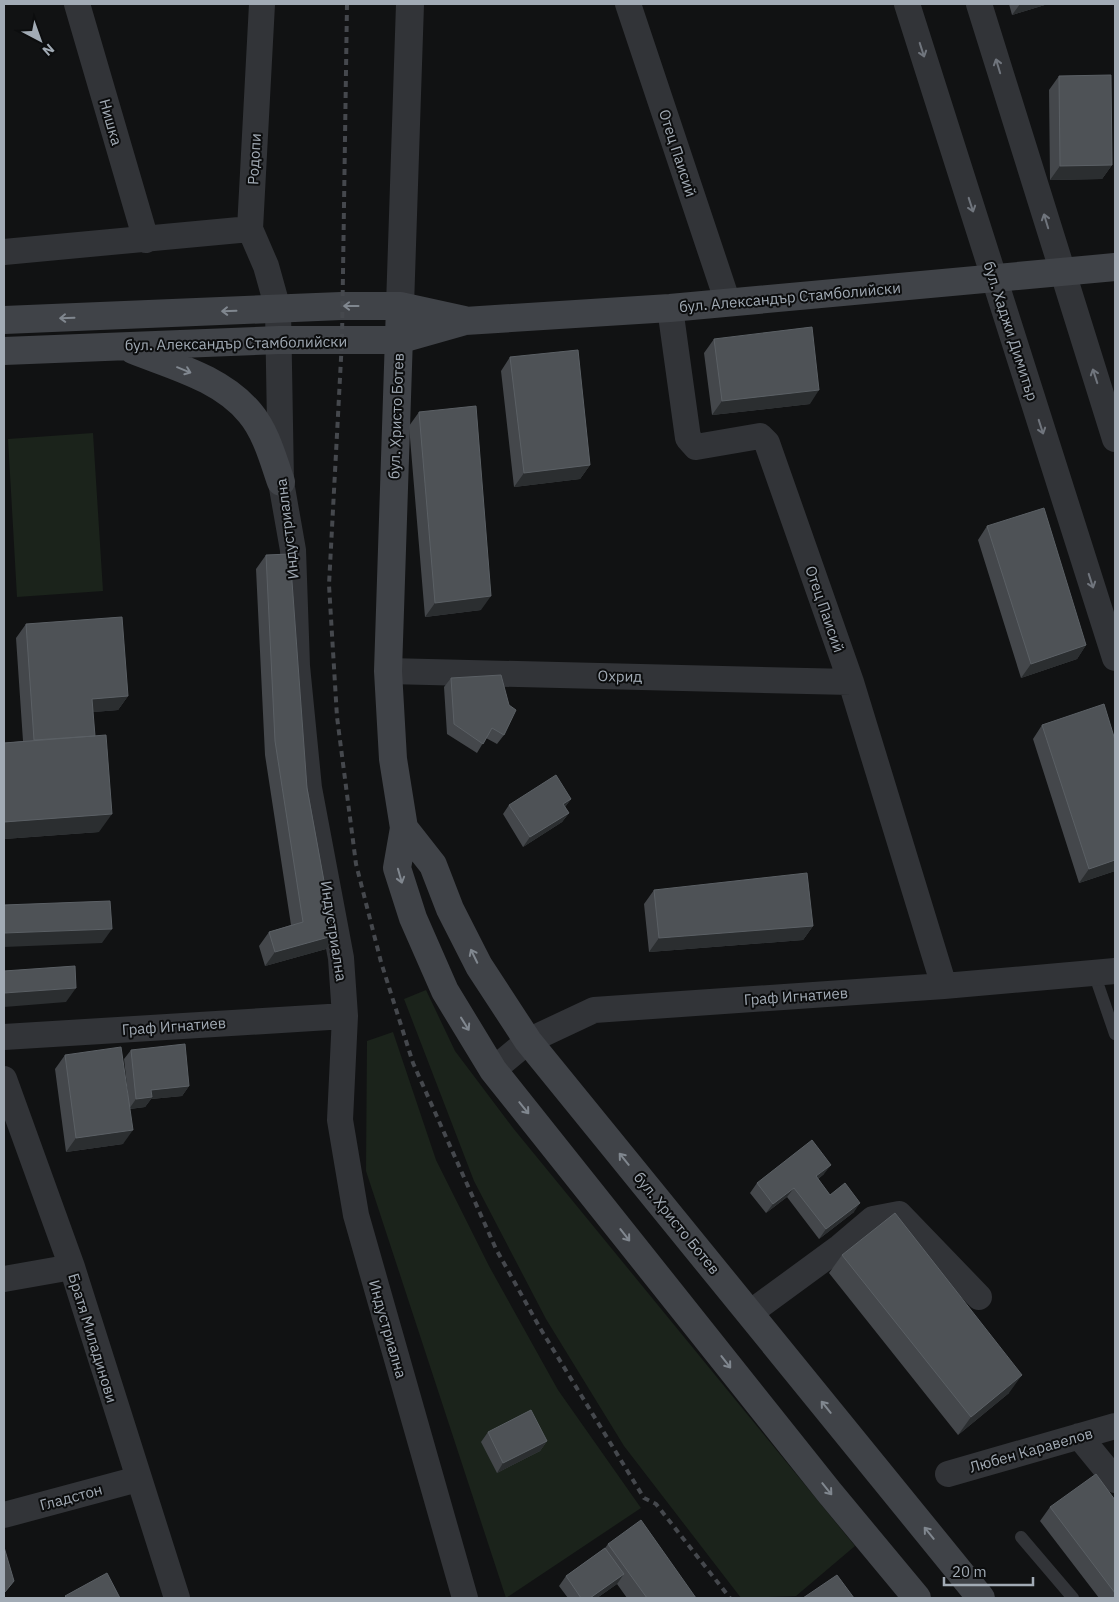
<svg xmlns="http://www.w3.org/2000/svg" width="1119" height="1602" font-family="'IBM Plex Sans',sans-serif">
<rect width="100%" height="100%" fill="#111213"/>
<path fill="#1b231b" d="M 93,433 L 103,591 L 17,597 L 8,439 Z
M 426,990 L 455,1051 L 513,1128 L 855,1546 L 796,1596 L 741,1598 L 624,1446 L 546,1319 L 474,1181 L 404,999 Z
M 393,1032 L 436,1160 L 489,1266 L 558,1390 L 641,1508 L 506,1598 L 366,1171 L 367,1041 Z"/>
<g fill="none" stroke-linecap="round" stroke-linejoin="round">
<path stroke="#323438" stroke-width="12" d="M 1094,973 L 1115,1034
M 1021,1537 L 1073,1598"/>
<path stroke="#323438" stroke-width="26" d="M 77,4 L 146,240
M 262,4 L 250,229 L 266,266 L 278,309 L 281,482 L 293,550 L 297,666 L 309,788 L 341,958 L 345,1016 L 340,1120 L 356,1215 L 465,1598
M 628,4 L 728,303
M 907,4 L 1115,658
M 979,4 L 1115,439
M 4,252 L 250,229
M 670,308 L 688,438 L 696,447 L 760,436 L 767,443 L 851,682 L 944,986
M 388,671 L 851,682
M 4,1037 L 345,1016
M 493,1070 L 528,1041 L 594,1010 L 944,986 L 1115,971
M 4,1079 L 72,1267 L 177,1598
M 4,1279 L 72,1267
M 750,1313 L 840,1247 L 873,1219 L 899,1214 L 979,1297
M 1079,1436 L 1115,1480
M 948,1474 L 1115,1426
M 4,1515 L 138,1479"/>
<path stroke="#323438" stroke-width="28" d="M 400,306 L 410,4"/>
<path stroke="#404348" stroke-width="28" d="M 400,306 L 388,671 L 393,759 L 404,828 L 397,868 L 413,918 L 445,991 L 493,1070 L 829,1492 L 917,1598
M 4,320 L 341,306 L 400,306 L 464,320
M 133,350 C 173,366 221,378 250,413 C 266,432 273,459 281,482
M 4,351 L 279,340 L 398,340 L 465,321 L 670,308 L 1115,267
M 404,828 L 433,865 L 450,909 L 479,966 L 528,1041 L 981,1598"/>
<path stroke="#45484d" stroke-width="4" stroke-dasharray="6 5" stroke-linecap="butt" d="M 347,4 L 342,340 L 329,585 L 337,717 L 356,864 L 381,962 L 413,1063 L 496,1249 L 540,1328 L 644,1498 L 656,1504 L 730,1598"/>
</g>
<path fill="#44474b" d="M 1009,4 L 1048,4 L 1012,15 Z
M 1059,76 L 1112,165 L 1102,179 L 1050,180 L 1049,90 Z
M 714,339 L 810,404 L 712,415 L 704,353 Z
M 510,357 L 590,465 L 580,479 L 514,487 L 501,371 Z
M 419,412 L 481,610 L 425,617 L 409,426 Z
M 987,526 L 1086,645 L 1077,659 L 1021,678 L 978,540 Z
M 266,555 L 330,914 L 336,935 L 326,949 L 265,966 L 259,946 L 269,932 L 291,925 L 265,755 L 256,569 Z
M 26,624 L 128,696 L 118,710 L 93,712 L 99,832 L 4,839 L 4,743 L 23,741 L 16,638 Z
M 451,678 L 504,735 L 497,744 L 486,738 L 477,753 L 447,734 L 444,687 Z
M 1042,725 L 1115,740 L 1115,871 L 1079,883 L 1033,739 Z
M 571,799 L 565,807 L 569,813 L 562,822 L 523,847 L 503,814 L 509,805 Z
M 654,890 L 813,926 L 803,940 L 649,952 L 644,904 Z
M 131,1050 L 189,1086 L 182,1096 L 151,1099 L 145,1107 L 130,1109 L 123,1144 L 66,1152 L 55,1069 L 65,1055 L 128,1095 L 124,1059 Z
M 824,1174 L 818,1179 L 830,1195 L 854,1212 L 819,1239 L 787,1197 L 766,1213 L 750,1193 L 757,1183 Z
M 842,1255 L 1009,1393 L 958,1435 L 829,1273 Z
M 488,1432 L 547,1441 L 540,1451 L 497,1473 L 481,1442 Z
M 1115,1500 L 1115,1598 L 1099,1598 L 1040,1521 L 1050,1507 Z
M 608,1544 L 696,1598 L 627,1598 L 617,1584 L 597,1598 L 568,1598 L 559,1586 L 566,1576 L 605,1548 Z"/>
<path fill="#2b2e30" d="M 1020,4 L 1048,4 L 1012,15 Z
M 1112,165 L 1102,179 L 1050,180 L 1060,166 Z
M 819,390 L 810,404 L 712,415 L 722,401 Z
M 590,465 L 580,479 L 514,487 L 524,473 Z
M 491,596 L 481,610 L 425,617 L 435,603 Z
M 1086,645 L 1077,659 L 1021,678 L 1031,664 Z
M 128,696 L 118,710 L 82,713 L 92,699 Z
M 571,799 L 564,808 L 563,804 Z
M 569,813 L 562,822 L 523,847 L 530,837 Z
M 112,814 L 99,832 L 4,839 L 4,822 Z
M 1115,860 L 1115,871 L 1079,883 L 1089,869 Z
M 813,926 L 803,940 L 649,952 L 659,938 Z
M 112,929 L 102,943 L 4,947 L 4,933 Z
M 336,935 L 326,949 L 265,966 L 275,952 Z
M 76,988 L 66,1002 L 4,1007 L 4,993 Z
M 189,1086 L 182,1096 L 151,1099 L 145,1107 L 129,1109 L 136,1099 L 151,1090 Z
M 133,1130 L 123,1144 L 66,1152 L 76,1138 Z
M 831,1165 L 824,1174 L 809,1186 L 816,1176 Z
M 794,1188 L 787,1197 L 766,1213 L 773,1204 Z
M 860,1203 L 854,1212 L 819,1239 L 826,1229 Z
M 1022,1375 L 1009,1393 L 958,1435 L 971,1417 Z
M 547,1441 L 540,1451 L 497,1473 L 503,1463 Z
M 624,1574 L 617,1584 L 597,1598 L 590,1598 Z"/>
<path fill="#4e5256" stroke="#5b6065" d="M 1111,75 L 1112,165 L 1060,166 L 1059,76 Z
M 812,327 L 819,390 L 722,401 L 714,339 Z
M 578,350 L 590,465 L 524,473 L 510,357 Z
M 476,406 L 491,596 L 435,603 L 419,412 Z
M 1044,508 L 1086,645 L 1031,664 L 987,526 Z
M 290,554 L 307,788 L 330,914 L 336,935 L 275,952 L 269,932 L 303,922 L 275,741 L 266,555 Z
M 122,617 L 128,696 L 92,699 L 95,736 L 34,740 L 26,624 Z
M 501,675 L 509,705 L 516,710 L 504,735 L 492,728 L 483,744 L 454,724 L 451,678 Z
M 1104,704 L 1115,740 L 1115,860 L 1089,869 L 1042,725 Z
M 106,735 L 112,814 L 4,822 L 4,743 Z
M 556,775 L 571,799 L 563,804 L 569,813 L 530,837 L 509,805 Z
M 807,873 L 813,926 L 659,938 L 654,890 Z
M 110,901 L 112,929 L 4,933 L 4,905 Z
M 75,966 L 76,988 L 4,993 L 4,971 Z
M 185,1044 L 189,1086 L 151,1090 L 152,1097 L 136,1099 L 131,1050 Z
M 121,1047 L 133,1130 L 76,1138 L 65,1055 Z
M 812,1140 L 831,1165 L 816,1176 L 830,1195 L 845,1183 L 860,1203 L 826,1229 L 794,1188 L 773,1204 L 757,1183 Z
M 895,1213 L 1022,1375 L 971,1417 L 842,1255 Z
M 531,1410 L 547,1441 L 503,1463 L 488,1432 Z
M 1096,1474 L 1115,1500 L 1115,1593 L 1050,1507 Z
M 641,1520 L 696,1598 L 647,1598 L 608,1544 Z
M 4,1547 L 14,1581 L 5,1592 L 4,1593 Z
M 605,1548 L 624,1574 L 590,1598 L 581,1598 L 566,1576 Z
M 107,1573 L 120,1598 L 67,1598 L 65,1596 Z
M 837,1575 L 854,1598 L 803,1598 Z"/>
<defs><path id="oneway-shaft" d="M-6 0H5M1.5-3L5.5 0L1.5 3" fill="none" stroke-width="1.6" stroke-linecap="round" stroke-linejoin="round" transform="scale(1.25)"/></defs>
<g stroke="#70757d">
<use href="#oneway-shaft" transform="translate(922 50) rotate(72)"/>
<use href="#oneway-shaft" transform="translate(998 66) rotate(-107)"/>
<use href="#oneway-shaft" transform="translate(971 205) rotate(72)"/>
<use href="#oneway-shaft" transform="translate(1046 221) rotate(-107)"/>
<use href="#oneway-shaft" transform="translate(1095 376) rotate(-108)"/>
<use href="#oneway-shaft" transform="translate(1041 427) rotate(72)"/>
<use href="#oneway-shaft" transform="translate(1091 581) rotate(72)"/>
</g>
<g stroke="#80878f">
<use href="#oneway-shaft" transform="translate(351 306) rotate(180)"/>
<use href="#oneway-shaft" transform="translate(229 311) rotate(178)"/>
<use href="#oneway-shaft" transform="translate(67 318) rotate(178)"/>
<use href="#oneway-shaft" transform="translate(184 370) rotate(22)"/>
<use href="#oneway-shaft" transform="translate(400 876) rotate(74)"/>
<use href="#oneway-shaft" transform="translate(474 956) rotate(-116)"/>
<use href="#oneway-shaft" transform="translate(465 1024) rotate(58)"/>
<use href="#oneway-shaft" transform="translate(524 1108) rotate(51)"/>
<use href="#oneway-shaft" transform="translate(624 1159) rotate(-129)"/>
<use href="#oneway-shaft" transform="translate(625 1235) rotate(52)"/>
<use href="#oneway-shaft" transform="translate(726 1362) rotate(52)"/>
<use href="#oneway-shaft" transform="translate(826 1407) rotate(-129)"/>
<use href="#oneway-shaft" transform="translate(827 1489) rotate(51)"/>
<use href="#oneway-shaft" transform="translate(929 1533) rotate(-129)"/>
</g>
<g text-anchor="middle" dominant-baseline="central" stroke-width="4" stroke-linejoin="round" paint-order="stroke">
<g font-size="15" fill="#a2abb5" stroke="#0c0d0e">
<text transform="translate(111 122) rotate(74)">Нишка</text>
<text transform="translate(678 153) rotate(72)">Отец Паисий</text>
<text transform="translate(254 159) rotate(-87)">Родопи</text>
<text transform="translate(790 297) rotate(-5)">бул. Александър Стамболийски</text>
<text transform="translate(1011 331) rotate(72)">бул. Хаджи Димитър</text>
<text transform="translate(236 343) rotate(-1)">бул. Александър Стамболийски</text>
<text transform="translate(396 416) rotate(-88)">бул. Христо Ботев</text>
<text transform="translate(287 529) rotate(-97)">Индустриална</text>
<text transform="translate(825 609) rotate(71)">Отец Паисий</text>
<text transform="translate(620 676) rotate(1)">Охрид</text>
<text transform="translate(334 931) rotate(81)">Индустриална</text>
<text transform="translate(796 996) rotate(-4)">Граф Игнатиев</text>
<text transform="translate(174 1026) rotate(-4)">Граф Игнатиев</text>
<text transform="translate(677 1223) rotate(51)">бул. Христо Ботев</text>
<text transform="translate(388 1329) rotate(74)">Индустриална</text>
<text transform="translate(93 1338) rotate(73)">Братя Миладинови</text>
<text transform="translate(1031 1450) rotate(-16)">Любен Каравелов</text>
<text transform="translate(71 1497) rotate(-15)">Гладстон</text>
</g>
</g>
<rect width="1119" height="1602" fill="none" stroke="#a2abb5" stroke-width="10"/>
<g transform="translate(40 40) rotate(139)" stroke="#0c0d0e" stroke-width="4" paint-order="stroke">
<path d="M0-4L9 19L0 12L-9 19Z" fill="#a2abb5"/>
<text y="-8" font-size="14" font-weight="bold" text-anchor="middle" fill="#a2abb5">N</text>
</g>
<path d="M944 1577v8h89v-8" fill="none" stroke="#a2abb5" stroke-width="2.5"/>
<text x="952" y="1577" font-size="15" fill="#a2abb5" stroke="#0c0d0e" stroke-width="4" paint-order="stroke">20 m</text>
</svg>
